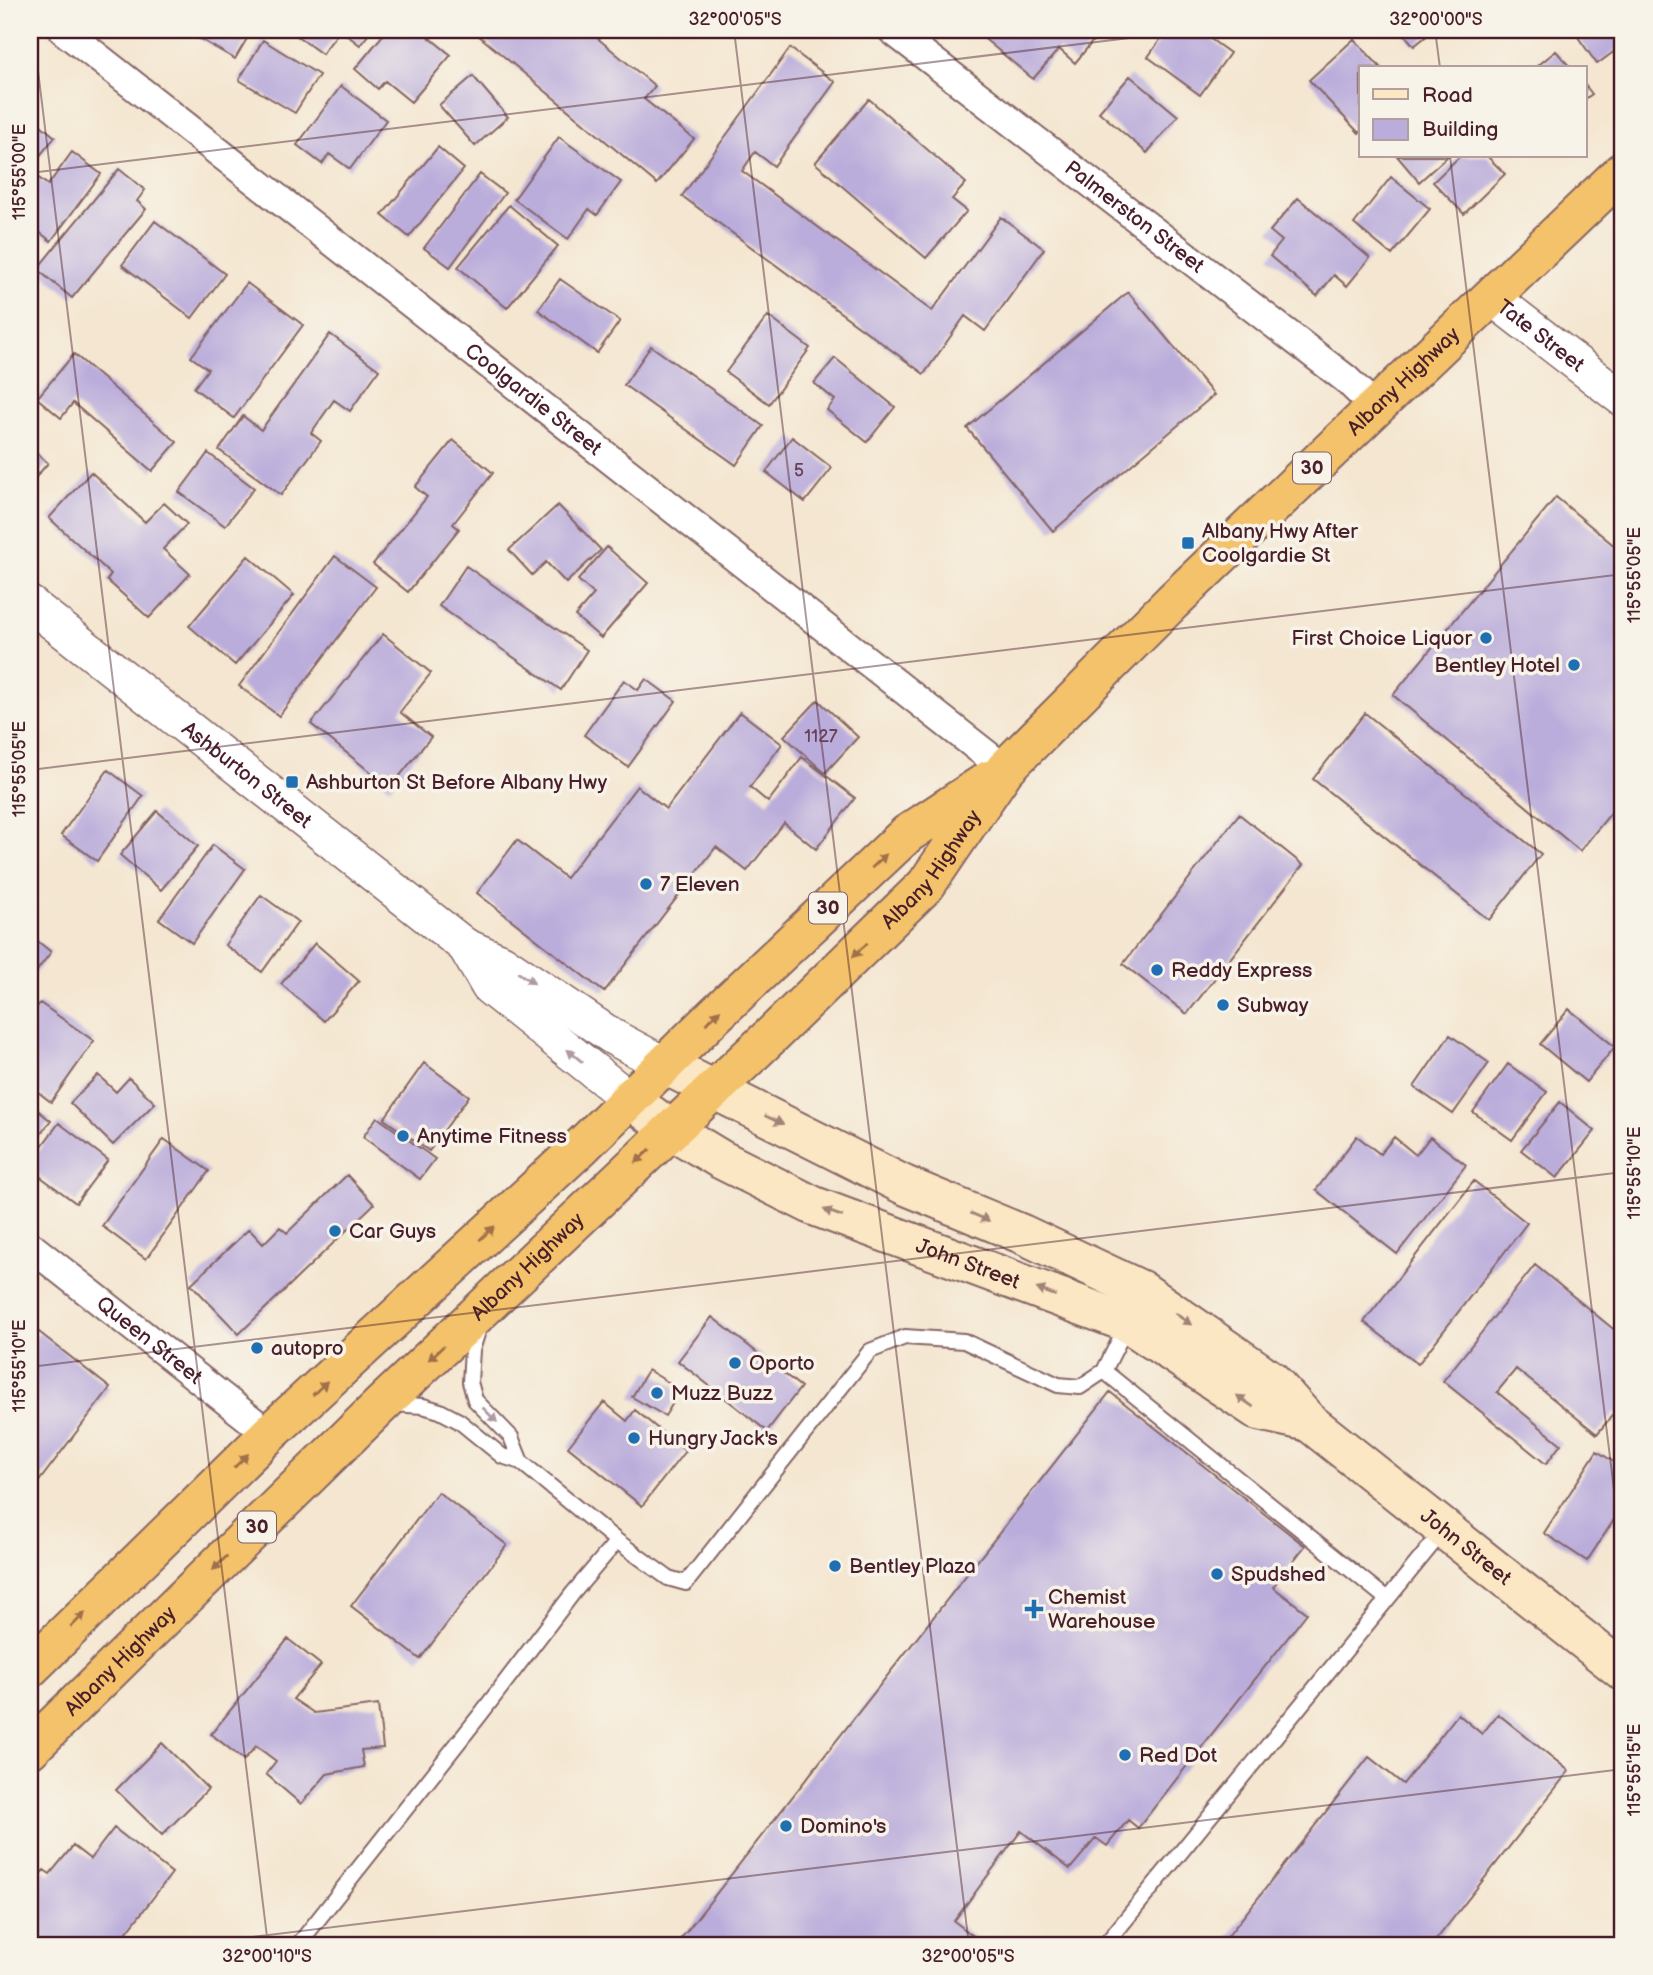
<svg xmlns="http://www.w3.org/2000/svg" width="1653" height="1975" font-family="'Balsamiq Sans',sans-serif">
<rect width="100%" height="100%" fill="#f7f3e8"/>
<filter id="ink" filterUnits="userSpaceOnUse"><feTurbulence type="fractalNoise" baseFrequency=".0143" numOctaves="2"/><feDisplacementMap in="SourceGraphic" scale="14" xChannelSelector="R" yChannelSelector="G"/><feConvolveMatrix kernelMatrix="1 2 1 2 8 2 1 2 1" color-interpolation-filters="sRGB"/></filter>
<filter id="wash" filterUnits="userSpaceOnUse"><feTurbulence type="fractalNoise" baseFrequency=".00686" numOctaves="4" result="noise"/><feDisplacementMap in="SourceGraphic" scale="28" xChannelSelector="R" yChannelSelector="G"/><feGaussianBlur stdDeviation="1.57" result="paint"/><feColorMatrix in="noise" values="0 0 0 0 0 0 0 0 0 0 0 0 0 0 0 0 0 1.4 0 .05"/><feComposite in="paint" operator="in"/></filter>
<g filter="url(#wash)">
<rect width="100%" height="100%" fill="#f4e6d0"/>
<g id="blocks">
<path fill="#bbaddb" d="M 189,30 L 252,30 L 235,59 L 188,32 Z
M 289,30 L 372,30 L 360,45 L 340,30 L 322,54 Z
M 387,30 L 420,30 L 451,55 L 411,102 L 385,81 L 378,89 L 355,69 Z
M 472,30 L 603,30 L 596,37 L 655,86 L 644,99 L 694,139 L 657,184 Z
M 974,30 L 1080,30 L 1093,41 L 1075,63 L 1059,49 L 1033,79 Z
M 1167,30 L 1198,30 L 1230,53 L 1200,95 L 1148,57 Z
M 1401,30 L 1434,30 L 1414,46 Z
M 1573,30 L 1623,30 L 1623,45 L 1597,64 Z
M 1354,39 L 1381,68 L 1361,68 L 1361,131 L 1359,133 L 1309,80 Z
M 263,40 L 319,75 L 295,113 L 239,80 Z
M 790,48 L 835,82 L 774,166 L 755,152 L 742,171 L 932,311 L 1001,217 L 1044,249 L 985,331 L 965,316 L 924,374 L 682,196 Z
M 1556,51 L 1571,68 L 1535,68 Z
M 473,76 L 508,117 L 475,146 L 439,105 Z
M 1130,76 L 1178,116 L 1147,153 L 1099,112 Z
M 1585,85 L 1592,94 L 1585,99 Z
M 341,86 L 386,120 L 350,169 L 329,154 L 322,164 L 297,145 Z
M 869,99 L 966,183 L 952,199 L 967,211 L 926,258 L 815,163 Z
M 30,116 L 55,137 L 30,168 Z
M 559,137 L 621,182 L 597,215 L 589,209 L 568,239 L 514,199 Z
M 438,147 L 464,169 L 409,237 L 382,215 Z
M 72,152 L 101,174 L 51,241 L 30,225 L 30,184 L 36,176 L 48,185 Z
M 1397,156 L 1448,156 L 1419,182 Z
M 1460,156 L 1487,156 L 1505,174 L 1464,214 L 1433,182 Z
M 119,169 L 145,190 L 137,201 L 146,209 L 72,298 L 37,269 Z
M 480,174 L 505,193 L 450,267 L 424,248 Z
M 1391,177 L 1430,209 L 1392,255 L 1354,224 Z
M 1298,198 L 1370,258 L 1347,286 L 1334,275 L 1317,296 L 1270,256 L 1282,241 L 1270,231 Z
M 509,205 L 558,246 L 507,308 L 458,267 Z
M 155,221 L 225,274 L 192,318 L 122,265 Z
M 560,279 L 620,321 L 597,353 L 538,310 Z
M 247,283 L 303,325 L 234,418 L 194,388 L 208,369 L 191,357 Z
M 1128,292 L 1214,395 L 1053,531 L 967,428 Z
M 768,316 L 810,348 L 769,404 L 726,372 Z
M 330,334 L 379,370 L 350,411 L 334,400 L 311,433 L 321,441 L 281,495 L 219,450 L 243,416 L 261,430 Z
M 651,346 L 763,426 L 736,465 L 624,385 Z
M 74,354 L 177,442 L 152,471 L 73,403 L 61,418 L 37,398 Z
M 835,358 L 895,407 L 867,442 L 827,410 L 835,400 L 814,383 Z
M 792,437 L 832,468 L 805,502 L 766,472 Z
M 453,440 L 493,473 L 453,524 L 459,529 L 408,592 L 373,564 L 427,497 L 415,487 Z
M 30,447 L 48,463 L 30,484 Z
M 208,453 L 254,488 L 225,526 L 179,492 Z
M 91,472 L 145,522 L 164,503 L 187,524 L 163,549 L 190,574 L 149,618 L 107,580 L 111,574 L 49,518 Z
M 1556,497 L 1623,553 L 1623,798 L 1580,851 L 1393,695 Z
M 558,505 L 601,550 L 566,583 L 546,562 L 532,575 L 509,550 Z
M 607,547 L 648,583 L 601,638 L 575,616 L 594,594 L 578,580 Z
M 248,556 L 294,595 L 235,665 L 189,626 Z
M 335,556 L 376,587 L 279,716 L 239,686 Z
M 466,566 L 587,650 L 561,690 L 439,606 Z
M 383,634 L 431,673 L 400,712 L 431,737 L 390,788 L 311,724 Z
M 646,679 L 676,701 L 628,767 L 584,735 L 624,680 L 638,690 Z
M 818,700 L 858,737 L 825,773 L 784,736 Z
M 30,711 L 38,718 L 30,729 Z
M 740,712 L 782,744 L 750,787 L 768,802 L 802,757 L 855,798 L 816,849 L 784,823 L 747,871 L 716,847 L 604,992 L 477,893 L 517,840 L 566,878 L 637,786 L 666,809 Z
M 1365,713 L 1541,854 L 1489,920 L 1313,779 Z
M 108,770 L 143,796 L 97,861 L 61,835 Z
M 157,811 L 198,846 L 161,890 L 120,855 Z
M 1239,814 L 1303,865 L 1187,1014 L 1123,964 Z
M 213,845 L 245,869 L 192,943 L 159,919 Z
M 261,895 L 298,922 L 262,972 L 225,945 Z
M 30,935 L 51,952 L 30,980 Z
M 315,943 L 359,981 L 324,1021 L 281,984 Z
M 40,1003 L 94,1041 L 51,1102 L 30,1086 L 30,1017 Z
M 1569,1009 L 1615,1047 L 1586,1082 L 1540,1044 Z
M 1450,1035 L 1489,1063 L 1453,1114 L 1414,1087 Z
M 424,1063 L 469,1096 L 429,1151 L 384,1119 Z
M 1508,1064 L 1547,1092 L 1512,1140 L 1473,1112 Z
M 98,1075 L 116,1092 L 129,1078 L 155,1103 L 113,1145 L 70,1103 Z
M 1560,1102 L 1595,1131 L 1557,1178 L 1521,1150 Z
M 30,1104 L 51,1121 L 30,1147 Z
M 377,1117 L 435,1159 L 420,1179 L 363,1137 Z
M 59,1123 L 108,1160 L 76,1203 L 30,1169 L 30,1162 Z
M 1357,1136 L 1380,1154 L 1394,1137 L 1416,1155 L 1430,1137 L 1466,1165 L 1397,1254 L 1316,1190 Z
M 164,1139 L 209,1171 L 146,1259 L 102,1226 Z
M 347,1175 L 374,1204 L 239,1334 L 191,1284 L 249,1229 L 263,1244 L 280,1227 L 287,1233 Z
M 1474,1181 L 1527,1223 L 1418,1364 L 1364,1322 Z
M 1535,1265 L 1623,1337 L 1623,1414 L 1620,1417 L 1615,1412 L 1597,1434 L 1516,1369 L 1497,1392 L 1561,1444 L 1546,1464 L 1443,1381 Z
M 712,1317 L 801,1387 L 767,1431 L 678,1361 Z
M 39,1332 L 110,1388 L 30,1493 L 30,1344 Z
M 648,1370 L 681,1390 L 665,1416 L 632,1397 Z
M 1110,1392 L 1305,1546 L 1273,1587 L 1307,1613 L 1300,1622 L 1138,1828 L 1128,1820 L 1107,1846 L 1096,1838 L 1070,1869 L 1021,1831 L 954,1921 L 985,1945 L 676,1945 Z
M 604,1402 L 627,1421 L 635,1410 L 685,1451 L 642,1506 L 568,1447 Z
M 1597,1451 L 1623,1468 L 1623,1506 L 1587,1561 L 1544,1533 Z
M 438,1492 L 507,1545 L 420,1659 L 351,1606 Z
M 288,1639 L 321,1665 L 293,1699 L 314,1713 L 378,1705 L 383,1748 L 361,1750 L 364,1767 L 327,1774 L 301,1804 L 266,1774 L 276,1761 L 256,1746 L 244,1760 L 211,1734 Z
M 1458,1714 L 1482,1734 L 1498,1714 L 1569,1771 L 1432,1945 L 1221,1945 L 1369,1757 L 1403,1784 Z
M 162,1743 L 208,1789 L 162,1835 L 116,1790 Z
M 114,1828 L 172,1873 L 117,1945 L 30,1945 L 30,1884 L 44,1870 L 50,1874 L 73,1846 L 90,1859 Z"/>
</g>
</g>
<g filter="url(#ink)">
<use href="#blocks" fill-opacity="0" stroke="#866565" stroke-width="2"/>
<g fill="none" stroke-linecap="round" stroke-linejoin="round">
<defs>
<path id="service" d="M 479,1328 L 472,1350 L 470,1382 L 475,1400 L 511,1437 L 521,1462
M 1104,1371 L 1387,1599
M 392,1404 L 423,1406 L 440,1411 L 459,1421 L 502,1456 L 521,1462 L 617,1541 L 668,1578 L 686,1583 L 870,1351 L 905,1337 L 964,1341 L 1058,1385 L 1080,1387 L 1104,1371 L 1128,1323
M 298,1945 L 480,1715 L 573,1593 L 617,1541
M 1105,1945 L 1443,1531"/>
<g id="minor">
<path id="s1" d="M 63,30 L 1005,769"/>
<path id="s2" d="M 892,30 L 1346,379 L 1375,407"/>
<path id="s3" d="M 30,1246 L 269,1434"/>
</g>
<g id="tertiary">
<path id="s4" d="M 1491,297 L 1623,399"/>
<path id="s5" d="M 30,604 L 465,946 L 502,962 L 613,1037 L 665,1065"/>
<path d="M 465,946 L 489,987 L 628,1098"/>
</g>
<g id="secondary">
<path id="s6" d="M 665,1065 L 904,1185 L 1022,1234 L 1141,1290 L 1271,1380 L 1309,1422 L 1623,1671"/>
<path id="s7" d="M 628,1098 L 672,1130 L 720,1159 L 814,1206 L 1128,1323 L 1259,1411 L 1309,1422"/>
</g>
<g id="trunk">
<path d="M 30,1668 L 269,1434 L 581,1147 L 715,1015 L 907,834 L 989,780"/>
<path id="s8" d="M 30,1749 L 382,1404 L 775,1032 L 926,885 L 1005,769 L 1172,602 L 1623,171"/>
</g>
</defs>
<use href="#service" stroke="#866565" stroke-width="18"/>
<use href="#minor" stroke="#866565" stroke-width="32"/>
<use href="#tertiary" stroke="#866565" stroke-width="38"/>
<use href="#secondary" stroke="#866565" stroke-width="42"/>
<use href="#trunk" stroke="#866565" stroke-width="42"/>
<use href="#service" stroke="#fff" stroke-width="14"/>
<use href="#minor" stroke="#fff" stroke-width="28"/>
<use href="#tertiary" stroke="#fff" stroke-width="35"/>
<use href="#secondary" stroke="#fbe7c3" stroke-width="38"/>
<use href="#trunk" stroke="#f4c26a" stroke-width="38"/>
</g>
<defs><path id="oneway-solid" d="M-6-.8H1V-3.2L6.5 0L1 3.2V.8H-6Z" transform="scale(1.75)"/></defs>
<g fill="#9f704a">
<use href="#oneway-solid" transform="translate(879 861) rotate(-43)"/>
<use href="#oneway-solid" transform="translate(860 950) rotate(136)"/>
<use href="#oneway-solid" transform="translate(713 1017) rotate(-44)"/>
<use href="#oneway-solid" transform="translate(643 1156) rotate(137)"/>
<use href="#oneway-solid" transform="translate(487 1233) rotate(-43)"/>
<use href="#oneway-solid" transform="translate(436 1353) rotate(137)"/>
<use href="#oneway-solid" transform="translate(320 1388) rotate(-43)"/>
<use href="#oneway-solid" transform="translate(241 1461) rotate(-44)"/>
<use href="#oneway-solid" transform="translate(220 1563) rotate(135)"/>
<use href="#oneway-solid" transform="translate(78 1620) rotate(-45)"/>
</g>
<g fill="#ae9aa0">
<use href="#oneway-solid" transform="translate(526 978) rotate(34)"/>
<use href="#oneway-solid" transform="translate(575 1056) rotate(-141)"/>
<use href="#oneway-solid" transform="translate(490 1415) rotate(45)"/>
</g>
<g fill="#a28377">
<use href="#oneway-solid" transform="translate(774 1120) rotate(25)"/>
<use href="#oneway-solid" transform="translate(833 1213) rotate(-160)"/>
<use href="#oneway-solid" transform="translate(980 1217) rotate(23)"/>
<use href="#oneway-solid" transform="translate(1046 1292) rotate(-160)"/>
<use href="#oneway-solid" transform="translate(1183 1319) rotate(35)"/>
<use href="#oneway-solid" transform="translate(1245 1401) rotate(-145)"/>
</g>
</g>
<path fill="none" stroke="#4a1f2b" stroke-width="2" stroke-opacity="0.45" d="M 33,30 L 268,1945M 734,30 L 969,1945M 1435,30 L 1440,68M 1450,156 L 1623,1563M 30,173 L 1194,30M 30,770 L 1623,574M 30,1367 L 1623,1172M 187,1945 L 1623,1769"/>
<g fill="#1f6fb2" stroke="#f7f3e8" stroke-width="2.5">
<rect x="1181" y="536" width="14" height="14" rx="3.5"/>
<circle cx="1486" cy="638" r="7"/>
<circle cx="1574" cy="665" r="7"/>
<rect x="285" y="775" width="14" height="14" rx="3.5"/>
<circle cx="646" cy="884" r="7"/>
<circle cx="1157" cy="970" r="7"/>
<circle cx="1223" cy="1005" r="7"/>
<circle cx="403" cy="1136" r="7"/>
<circle cx="335" cy="1231" r="7"/>
<circle cx="257" cy="1348" r="7"/>
<circle cx="735" cy="1363" r="7"/>
<circle cx="657" cy="1393" r="7"/>
<circle cx="634" cy="1438" r="7"/>
<circle cx="835" cy="1566" r="7"/>
<circle cx="1217" cy="1574" r="7"/>
<path d="M1030.5 1598.5h7v7h7v7h-7v7h-7v-7h-7v-7h7z"/>
<circle cx="1125" cy="1755" r="7"/>
<circle cx="786" cy="1826" r="7"/>
</g>
<g text-anchor="middle" dominant-baseline="central" stroke-width="7" stroke-linejoin="round" paint-order="stroke">
<g font-size="18" fill="#664257">
<text x="799" y="470">5</text>
<text x="821" y="736">1127</text>
</g>
<g fill="#f7f3e8" stroke="#7e5f64" stroke-width="2">
<rect x="1293" y="452.5" width="38" height="31" rx="5"/>
<rect x="809" y="892.5" width="38" height="31" rx="5"/>
<rect x="238" y="1511.5" width="38" height="31" rx="5"/>
</g>
<g font-size="19" font-weight="bold" fill="#4a1f2b">
<text x="1312" y="468">30</text>
<text x="828" y="908">30</text>
<text x="257" y="1527">30</text>
</g>
<g font-size="21" fill="#4a1f2b" stroke="#f7f3e8">
<text stroke="none"><textPath href="#s2" startOffset="306">Palmerston Street</textPath></text>
<text stroke="none"><textPath href="#s4" startOffset="63">Tate Street</textPath></text>
<text stroke="none"><textPath href="#s8" startOffset="1941">Albany Highway</textPath></text>
<text stroke="none"><textPath href="#s1" startOffset="598">Coolgardie Street</textPath></text>
<text stroke="none"><textPath href="#s5" startOffset="276">Ashburton Street</textPath></text>
<text stroke="none"><textPath href="#s8" startOffset="1260">Albany Highway</textPath></text>
<text stroke="none"><textPath href="#s7" startOffset="380">John Street</textPath></text>
<text stroke="none"><textPath href="#s8" startOffset="693">Albany Highway</textPath></text>
<text stroke="none"><textPath href="#s3" startOffset="152">Queen Street</textPath></text>
<text stroke="none"><textPath href="#s6" startOffset="942">John Street</textPath></text>
<text stroke="none"><textPath href="#s8" startOffset="126">Albany Highway</textPath></text>
</g>
<g font-size="21" fill="#4a1f2b" stroke="#f7f3e8" text-anchor="start">
<text x="1202" y="531">Albany Hwy After<tspan x="1202" dy="24">Coolgardie St</tspan></text>
<text x="1472" y="638" text-anchor="end">First Choice Liquor</text>
<text x="1560" y="665" text-anchor="end">Bentley Hotel</text>
<text x="306" y="782">Ashburton St Before Albany Hwy</text>
<text x="660" y="884">7 Eleven</text>
<text x="1171" y="970">Reddy Express</text>
<text x="1237" y="1005">Subway</text>
<text x="417" y="1136">Anytime Fitness</text>
<text x="349" y="1231">Car Guys</text>
<text x="271" y="1348">autopro</text>
<text x="749" y="1363">Oporto</text>
<text x="671" y="1393">Muzz Buzz</text>
<text x="648" y="1438">Hungry Jack's</text>
<text x="849" y="1566">Bentley Plaza</text>
<text x="1231" y="1574">Spudshed</text>
<text x="1048" y="1597">Chemist<tspan x="1048" dy="24">Warehouse</tspan></text>
<text x="1139" y="1755">Red Dot</text>
<text x="800" y="1826">Domino's</text>
</g>
</g>
<rect width="1653" height="1975" fill="none" stroke="#f7f3e8" stroke-width="77"/>
<rect x="1359" y="66" width="228" height="91" fill="#f7f3e8" stroke="#b29e9c" stroke-width="2"/>
<rect x="1373" y="89" width="35" height="10" fill="#fbe7c3" stroke="#b29e9c" stroke-width="2"/>
<text x="1422" y="102" font-size="21" fill="#4a1f2b">Road</text>
<rect x="1373" y="119" width="35" height="21" fill="#bbaddb" stroke="#b29e9c" stroke-width="2"/>
<text x="1422" y="136" font-size="21" fill="#4a1f2b">Building</text>
<rect x="38" y="38" width="1576" height="1899" fill="none" stroke="#4a1f2b" stroke-width="2.5"/>
<g font-size="18" text-anchor="middle" fill="#4a1f2b">
<text x="735" y="25">32°00'05"S</text>
<text x="1436" y="25">32°00'00"S</text>
<text transform="translate(19 172) rotate(-90)" y="6">115°55'00"E</text>
<text transform="translate(1634 575) rotate(-90)" y="6">115°55'05"E</text>
<text transform="translate(19 769) rotate(-90)" y="6">115°55'05"E</text>
<text transform="translate(1634 1173) rotate(-90)" y="6">115°55'10"E</text>
<text transform="translate(19 1366) rotate(-90)" y="6">115°55'10"E</text>
<text transform="translate(1634 1770) rotate(-90)" y="6">115°55'15"E</text>
<text x="267" y="1962">32°00'10"S</text>
<text x="968" y="1962">32°00'05"S</text>
</g>
</svg>
